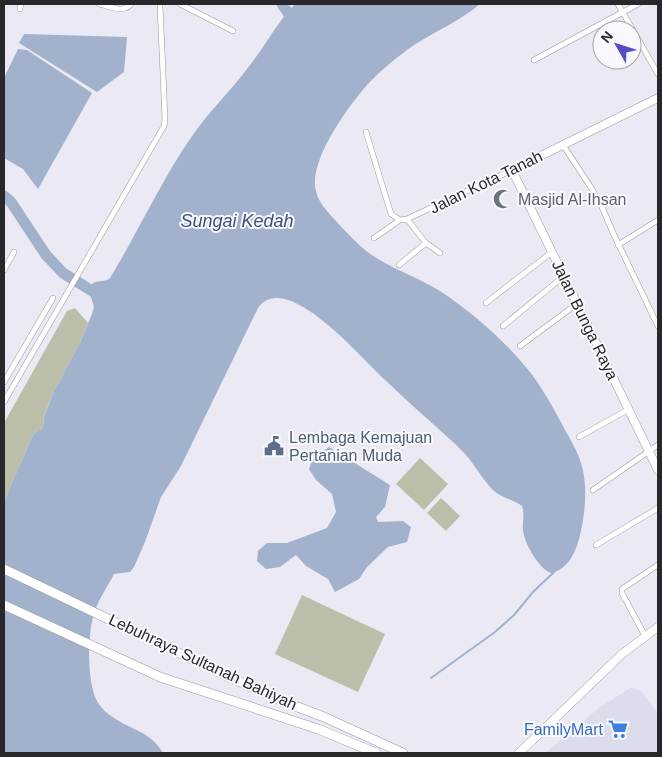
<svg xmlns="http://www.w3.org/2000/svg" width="662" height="757" font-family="Helvetica,sans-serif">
<rect width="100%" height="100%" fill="#ebeaf4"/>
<path fill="#dddced" d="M 632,687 L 642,692 L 658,713 L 658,753 L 545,753 L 600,707 Z"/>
<path fill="#bbbea9" d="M 75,308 L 88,323 L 79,345 L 54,391 L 44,416 L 43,428 L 36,432 L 32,437 L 4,501 L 4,423 L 67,311 Z
M 420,458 L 448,484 L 424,510 L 396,484 Z
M 441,498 L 460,516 L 446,531 L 427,513 Z
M 302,595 L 385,634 L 358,692 L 275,654 Z"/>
<path fill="#a2b1cc" d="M 295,4 L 480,4 C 460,21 436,31 414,45 C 397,57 381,70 367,85 C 348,107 308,161 316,191 C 318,202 328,212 335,220 C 348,234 361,249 378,259 C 398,271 421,279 440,291 C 473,313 505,341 530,372 C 543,389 554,409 564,428 C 570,439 577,450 581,463 C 586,479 586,497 584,513 C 581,534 576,568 551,573 C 539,569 524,543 523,530 C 522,523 525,514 522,506 C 513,499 501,498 493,490 C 482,479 475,465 465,454 C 452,440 437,428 423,415 C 409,403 397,391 384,379 C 363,360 286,268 258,308 L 181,466 L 161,497 L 145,542 L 134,567 L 130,572 L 114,574 C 108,586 99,598 95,611 C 87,632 87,679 96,699 C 99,706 107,714 114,718 C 133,731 150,731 163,753 L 4,753 L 4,501 L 32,437 L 36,432 L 43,428 L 44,417 L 54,391 L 79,345 L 92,314 L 94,307 L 90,294 L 92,284 C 98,279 105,283 110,278 C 138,232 160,183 190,139 C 208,112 231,91 250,65 C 266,45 277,22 295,4 Z
M 24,34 L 127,37 L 124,72 L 97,92 L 19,43 Z
M 18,49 L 27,50 L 92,93 L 38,189 L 23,169 L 4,158 L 4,78 Z
M 329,447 L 390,485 L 385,507 L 376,517 L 378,522 L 403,521 L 411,527 L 407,542 L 388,547 L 367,567 L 359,579 L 335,592 L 328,579 L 306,566 L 296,555 L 280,567 L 266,569 L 257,561 L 258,551 L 267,543 L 287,543 L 327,528 L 336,512 L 332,494 L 316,480 L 309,469 L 312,460 Z"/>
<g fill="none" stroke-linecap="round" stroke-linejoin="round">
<path stroke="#a2b1cc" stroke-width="2" d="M 431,678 L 495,632 L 514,615 L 533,592 L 554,572"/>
<path stroke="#a2b1cc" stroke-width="11" d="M 282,4 L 295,23
M 4,196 L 11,202 L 46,255 L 63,273 L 102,297"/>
<defs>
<path id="street" d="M 99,4 C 110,6 122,14 131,4
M 180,4 L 233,31
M 618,4 L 658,74
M 20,9 L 21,4
M 534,60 L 638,4
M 366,132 L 391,214 L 400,220 L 407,219 L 512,170
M 563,145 L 590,186 L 602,207 L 614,235 L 658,326
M 407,219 L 426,243 L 440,253
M 374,238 L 400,220
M 618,245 L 658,220
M 399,265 L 426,243
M 4,270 L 14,252
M 486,303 L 552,252
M 503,326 L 564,276
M 520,346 L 578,303
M 4,382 L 53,298
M 4,402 L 164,126 L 165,119 L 160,6
M 579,437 L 629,409
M 593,490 L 658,445
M 596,545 L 658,508
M 645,636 L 622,593 L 622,589 L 658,565"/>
<path id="secondary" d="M 658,98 L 512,170 L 658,470
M 519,753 L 622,654 L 658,627"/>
<path id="primary" d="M 4,569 L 227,676 L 282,701 L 324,717 L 403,753
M 4,605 L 160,677 L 318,729 L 376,753"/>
</defs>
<use href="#street" stroke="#9999a1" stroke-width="6"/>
<use href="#secondary" stroke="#9999a1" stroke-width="9"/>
<use href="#primary" stroke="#9999a1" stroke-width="10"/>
<use href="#street" stroke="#fff" stroke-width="5"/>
<use href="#secondary" stroke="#fff" stroke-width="8"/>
<use href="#primary" stroke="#fff" stroke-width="9"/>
</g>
<defs>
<symbol id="mosque-bare" viewBox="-9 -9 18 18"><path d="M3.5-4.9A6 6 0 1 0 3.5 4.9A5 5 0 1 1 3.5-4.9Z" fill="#6b7280" stroke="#f8f8fe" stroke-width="2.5" paint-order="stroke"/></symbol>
<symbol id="civic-bare" viewBox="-9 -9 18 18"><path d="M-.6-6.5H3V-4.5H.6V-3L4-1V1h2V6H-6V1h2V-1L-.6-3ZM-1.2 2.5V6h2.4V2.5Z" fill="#5c6f8a" stroke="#f8f8fe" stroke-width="2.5" paint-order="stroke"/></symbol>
<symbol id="supermarket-bare" viewBox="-9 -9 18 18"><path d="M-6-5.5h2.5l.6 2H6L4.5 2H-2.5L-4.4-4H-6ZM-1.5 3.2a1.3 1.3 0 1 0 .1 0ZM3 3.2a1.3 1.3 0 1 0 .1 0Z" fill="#3f7fe0" stroke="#f8f8fe" stroke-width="2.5" paint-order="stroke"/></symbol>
</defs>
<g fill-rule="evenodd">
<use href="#mosque-bare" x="489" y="185" width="28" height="28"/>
<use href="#civic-bare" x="260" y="432" width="28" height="28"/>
<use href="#supermarket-bare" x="604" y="715" width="28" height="28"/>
</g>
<g text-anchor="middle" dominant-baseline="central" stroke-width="4" stroke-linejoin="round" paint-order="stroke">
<g font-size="16" fill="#28282c" stroke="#f8f8fe">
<text transform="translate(486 182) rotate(-26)">Jalan Kota Tanah</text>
<text transform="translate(585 320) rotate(64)">Jalan Bunga Raya</text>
<text transform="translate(203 662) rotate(25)">Lebuhraya Sultanah Bahiyah</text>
</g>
<g font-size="16" fill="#5b616d" stroke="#f8f8fe" text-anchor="start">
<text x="518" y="199">Masjid Al-Ihsan</text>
</g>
<g font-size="16" fill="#4e5e75" stroke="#f8f8fe" text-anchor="start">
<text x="289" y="437">Lembaga Kemajuan<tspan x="289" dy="18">Pertanian Muda</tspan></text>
</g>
<g font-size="16" fill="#366cbe" stroke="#f8f8fe" text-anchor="end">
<text x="603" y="729">FamilyMart</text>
</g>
<g font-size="18" font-style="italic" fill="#3c5079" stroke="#f8f8fe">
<text x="237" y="221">Sungai Kedah</text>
</g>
</g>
<rect width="662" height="757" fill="none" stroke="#28282c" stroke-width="10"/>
<g transform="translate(617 45) rotate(309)"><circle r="24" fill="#f8f8fe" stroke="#a5a5aa"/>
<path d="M0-4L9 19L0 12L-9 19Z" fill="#564bc3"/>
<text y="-8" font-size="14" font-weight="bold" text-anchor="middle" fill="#28282c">N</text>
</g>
</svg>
